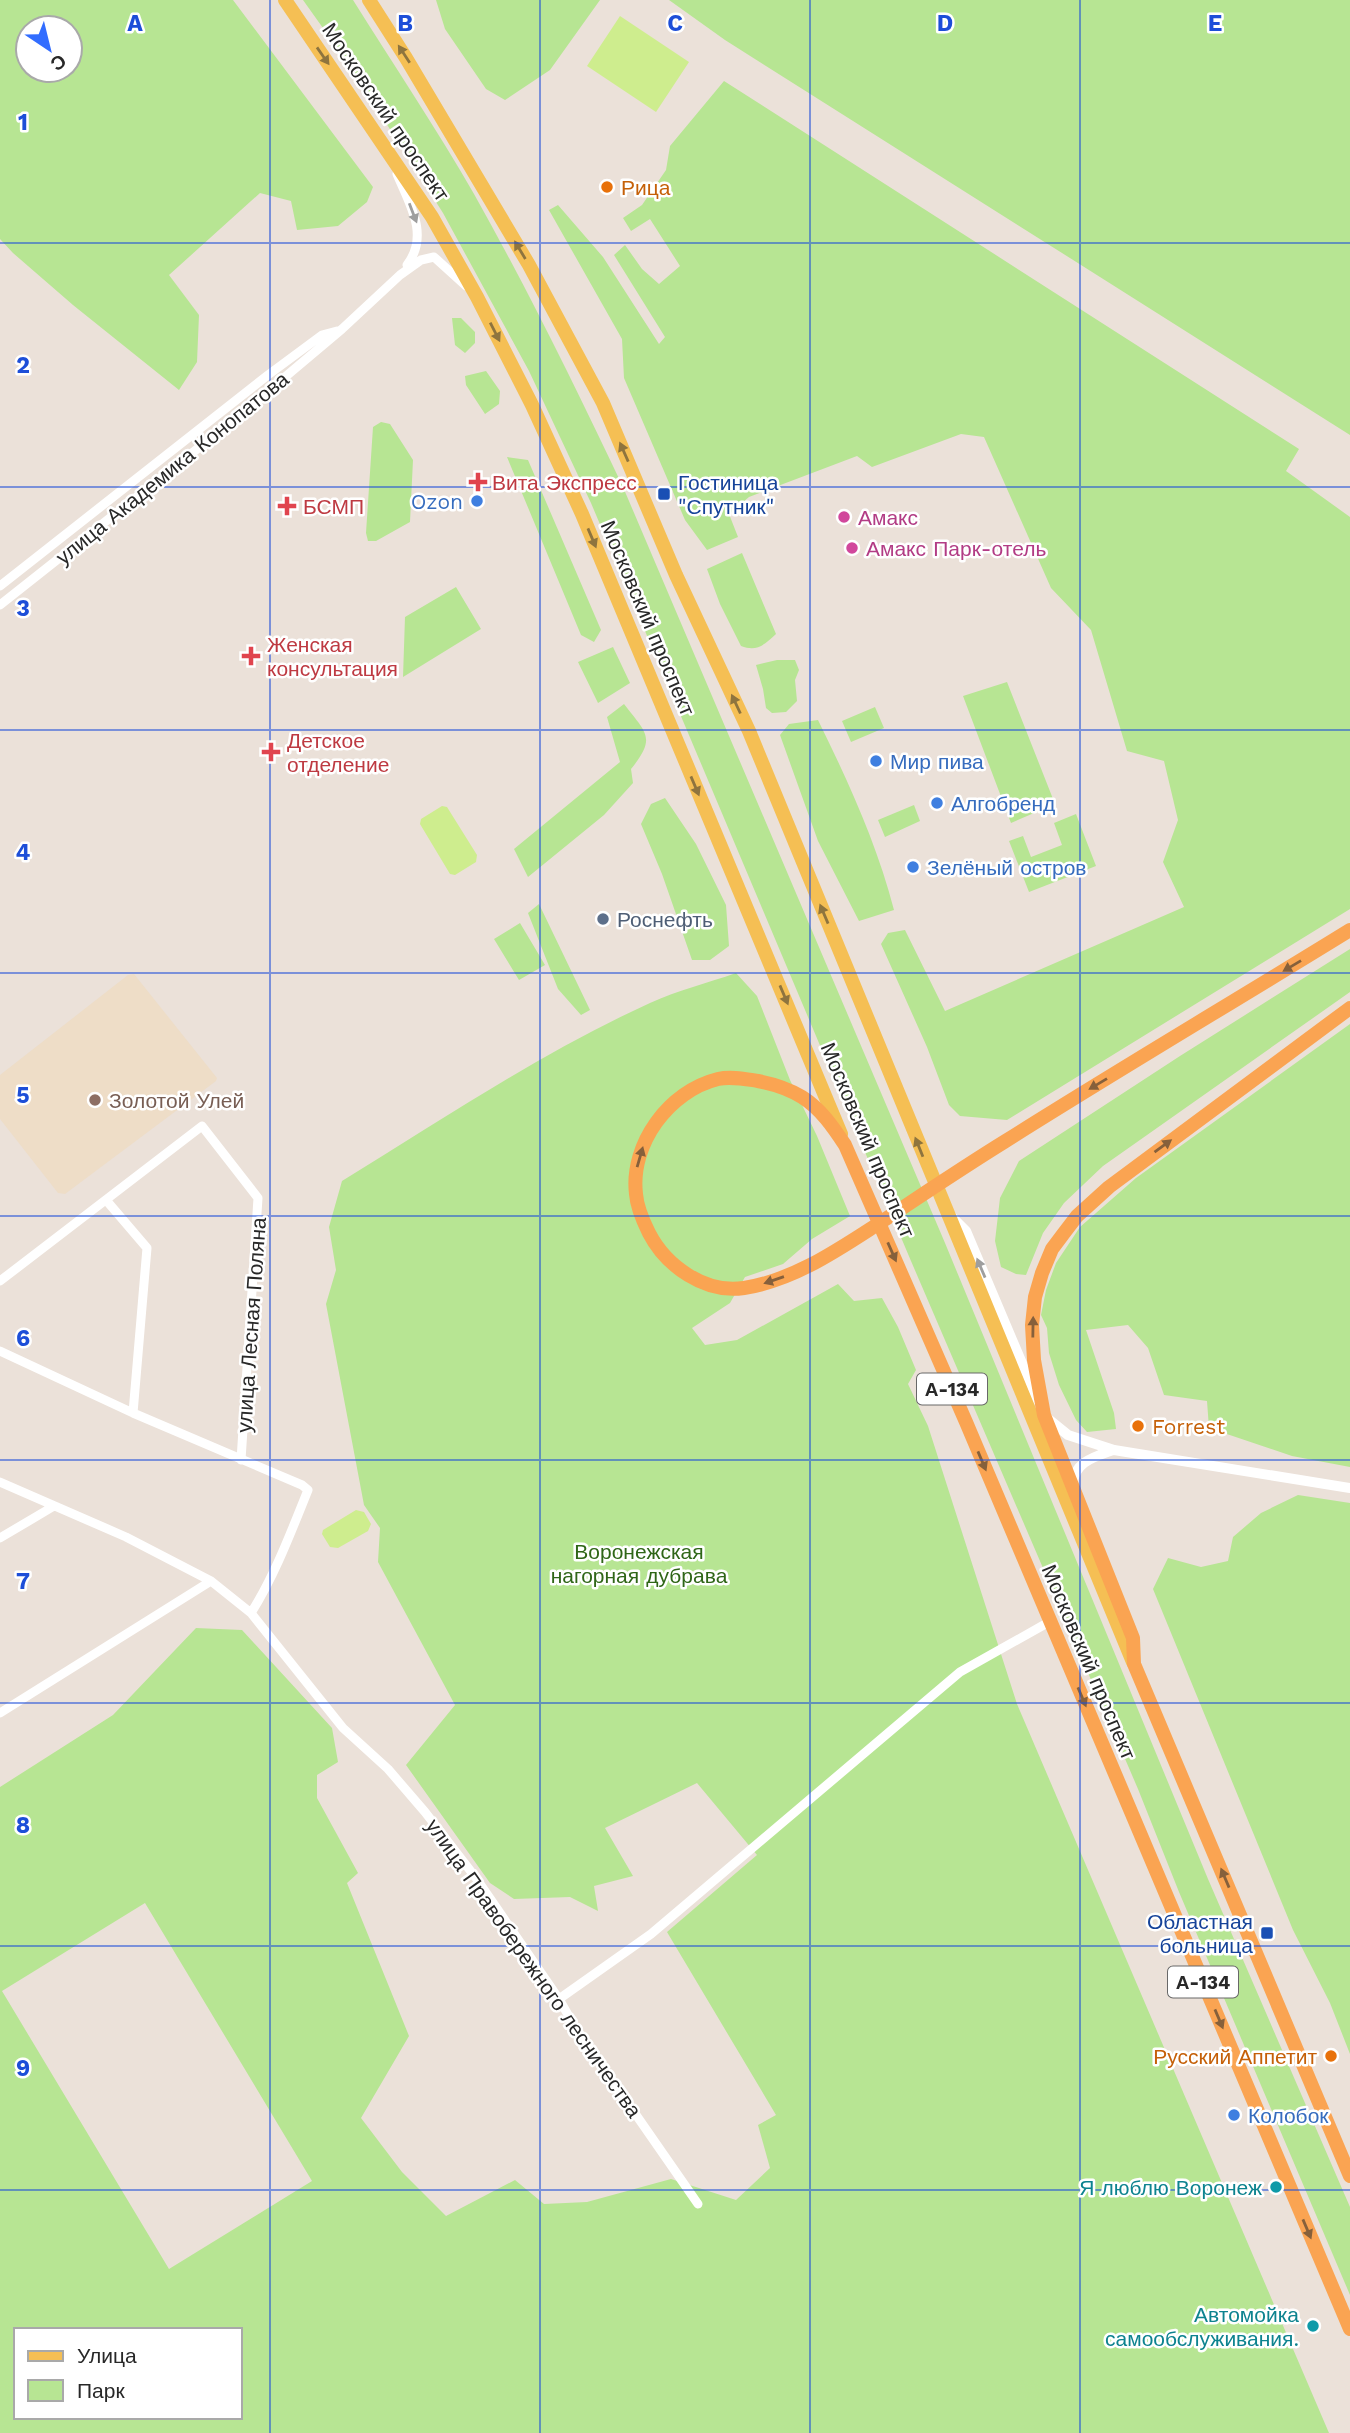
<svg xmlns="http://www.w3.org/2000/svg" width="1350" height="2433" font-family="'Work Sans',sans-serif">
<rect width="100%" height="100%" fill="#ebe1d9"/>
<path fill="#eeddc7" d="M 134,974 L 217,1078 L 216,1081 L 65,1194 L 58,1193 L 0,1119 L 0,1075 L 128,975 Z"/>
<path fill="#b7e593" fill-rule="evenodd" d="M 0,0 L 233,0 L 373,187 L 367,202 L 338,226 L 297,230 L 291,201 L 260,193 L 169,275 L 199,315 L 197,362 L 179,390 L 73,305 L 13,253 L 0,239 ZM 28,28 L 70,28 L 70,70 L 28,70 Z
M 303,0 L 353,0 C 393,64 436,128 474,194 C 528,290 576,388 623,487 L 945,1243 L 1208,1879 L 1350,2207 L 1350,2295 L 1179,1892 L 1138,1789 L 911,1261 L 591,503 L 529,371 L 443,213 L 350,66 Z
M 436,0 L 600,0 L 550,70 L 505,100 L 486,89 L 445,29 Z
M 669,0 L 1350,0 L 1350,435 L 725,40 Z
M 724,81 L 1299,449 L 1286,471 L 1350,517 L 1350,909 L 1007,1120 L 960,1116 L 949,1105 L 927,1047 L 881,944 L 888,933 L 905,930 L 945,1011 L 1184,907 L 1163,862 L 1178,820 L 1164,761 L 1127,751 L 1091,630 L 1051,588 L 984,437 L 961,434 L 872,467 L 857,456 L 749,497 L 729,514 L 738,537 L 707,550 L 685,520 L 624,378 L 622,339 L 549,210 L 558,205 L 603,257 L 659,344 L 665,337 L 614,255 L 625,245 L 642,269 L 659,284 L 680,266 L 650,219 L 631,231 L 623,218 L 642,205 L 666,170 L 670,146 Z
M 452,318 L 461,318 L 475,332 L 475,343 L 465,353 L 455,345 Z
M 486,371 L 500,391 L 499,404 L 485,414 L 466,385 L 465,376 Z
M 381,422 L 390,424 L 413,460 L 410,522 L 376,541 L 368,541 L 366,533 L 373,427 Z
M 507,457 L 528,460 L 601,630 L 594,642 L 581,635 Z
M 742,553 L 776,634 C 764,645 757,652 741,646 L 720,604 L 707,569 Z
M 456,587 L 481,629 L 403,677 L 405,617 Z
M 613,647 L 630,683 L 598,703 L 578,662 Z
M 777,660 L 795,660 L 799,670 L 795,680 L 797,701 L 786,712 L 772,713 L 766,708 L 763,689 L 756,665 Z
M 1007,682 L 1055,804 L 1011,823 L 963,696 Z
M 624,704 C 646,733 657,737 631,769 L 633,783 L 604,815 L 528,877 L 514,849 L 620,762 L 607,717 Z
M 875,707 L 884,728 L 851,742 L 842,721 Z
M 818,720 C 848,781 877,844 894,910 L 859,921 L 818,841 L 780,735 L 789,724 Z
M 665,798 L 696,844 L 726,905 L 729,946 L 710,960 L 692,960 L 662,874 L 641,824 L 651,804 Z
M 914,805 L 920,821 L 885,837 L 878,820 Z
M 1076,814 L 1096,866 L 1029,892 L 1009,841 L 1023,836 L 1031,857 L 1062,845 L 1054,823 Z
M 539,904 L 590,1010 L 581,1015 L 558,989 L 528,913 Z
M 520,923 L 545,965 L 519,980 L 494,939 Z
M 1350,949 L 1350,992 L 1103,1166 L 1064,1203 L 1043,1233 L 1026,1275 L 1016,1274 L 1001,1267 L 995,1241 L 1000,1198 L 1019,1161 L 1180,1056 Z
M 736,973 L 757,996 L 790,1080 L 817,1136 L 850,1216 L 812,1239 L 783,1264 L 745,1277 L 730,1303 L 692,1328 L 705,1345 L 737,1340 L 838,1284 L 854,1301 L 882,1298 L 898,1327 L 916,1370 L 908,1384 L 928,1426 L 1017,1704 L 1329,2433 L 0,2433 L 0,1787 L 113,1715 L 196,1628 L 242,1630 L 332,1728 L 338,1762 L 317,1775 L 317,1798 L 358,1873 L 347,1883 L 409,2036 L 361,2118 L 402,2172 L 446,2216 L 515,2180 L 544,2204 L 587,2202 L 671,2179 L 736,2200 L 770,2168 L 758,2125 L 776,2115 L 667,1932 L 757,1855 L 697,1783 L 605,1828 L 633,1876 L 594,1886 L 598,1911 L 570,1897 L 514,1899 L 490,1883 L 406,1765 L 455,1705 L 378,1562 L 380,1528 L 364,1505 L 326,1304 L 336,1270 L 329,1227 L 342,1181 C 443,1119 542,1052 650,1003 C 678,990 708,983 736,973 ZM 145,1903 L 312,2181 L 169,2269 L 2,1991 ZM 16,2330 L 240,2330 L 240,2417 L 16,2417 Z
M 1350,1024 L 1350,1467 L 1292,1456 L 1209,1428 L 1207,1401 L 1164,1395 L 1148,1348 L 1128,1325 L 1086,1330 L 1114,1413 L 1116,1429 L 1087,1432 L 1076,1420 L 1059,1385 L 1049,1353 L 1047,1328 L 1041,1315 L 1046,1290 L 1056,1263 L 1080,1227 L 1136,1178 Z
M 1298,1495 L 1350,1503 L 1350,2054 L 1330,2003 L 1293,1930 L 1153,1589 L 1168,1558 L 1201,1567 L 1228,1561 L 1233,1537 L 1261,1513 Z"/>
<path fill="#ceed8e" d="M 620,16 L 689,62 L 656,112 L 587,66 Z
M 442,806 L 447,807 L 477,855 L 476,862 L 455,875 L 450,874 L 420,824 L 421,819 Z
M 356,1510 L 364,1512 L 371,1524 L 368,1531 L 338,1548 L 330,1547 L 322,1534 L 323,1530 Z"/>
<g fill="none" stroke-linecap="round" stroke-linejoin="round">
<path stroke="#fff" stroke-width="9" d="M 397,174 C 409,203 430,235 407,265
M 0,586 L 268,375 L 322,335 L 337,331
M 0,605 L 235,419 L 342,329 L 400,275 L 421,260 L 434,257 L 466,286
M 106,1200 L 147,1248 L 133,1413
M 0,1281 L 202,1126 L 258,1198 L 241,1460
M 0,1351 L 133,1413 L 302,1485 L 308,1490 C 291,1532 275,1575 251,1613
M 0,1482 L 126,1537 L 211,1581 L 251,1613 L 343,1728 L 388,1769 L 425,1812 L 476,1878 L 559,1999 L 575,2027 L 698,2204
M 0,1538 L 54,1506
M 0,1713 L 211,1581
M 559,1999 L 651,1934 L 960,1672 L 1049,1622"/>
<path stroke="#fff" stroke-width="10" d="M 952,1217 L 966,1231 L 1038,1401
M 1047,1418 L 1068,1435 L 1114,1450 L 1350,1488
M 1073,1484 C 1074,1462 1094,1457 1113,1450"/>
<path stroke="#f5bf54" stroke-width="14" d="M 285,0 L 432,217 L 477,297 L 532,405 L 582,514 L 841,1134
M 369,0 L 406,58 L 529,265 L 603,403 L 676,575 L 749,731 L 1133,1662"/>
<path stroke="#faa452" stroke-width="14" d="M 1350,930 C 1235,1001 1118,1070 1004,1142 C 962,1168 922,1195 881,1222 C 839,1249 795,1280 744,1288 C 705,1294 666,1266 649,1233 C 643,1221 637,1208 636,1194 C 630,1144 669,1091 718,1079 C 731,1076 745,1079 758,1081 C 774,1084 789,1089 802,1097 C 821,1109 833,1127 845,1145 L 966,1422 L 1350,2329
M 1350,1008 L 1109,1187 L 1077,1216 L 1064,1233 L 1052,1249 L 1042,1273 L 1035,1297 L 1032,1325 L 1034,1360 L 1044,1415 L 1133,1638 L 1134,1664 L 1350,2176"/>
</g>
<defs><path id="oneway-solid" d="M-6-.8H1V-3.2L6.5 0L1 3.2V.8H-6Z" transform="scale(1.75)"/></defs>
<g fill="#8e743e">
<use href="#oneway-solid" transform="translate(404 54) rotate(-123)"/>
<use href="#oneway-solid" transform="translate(323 56) rotate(55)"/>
<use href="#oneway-solid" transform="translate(520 250) rotate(-121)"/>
<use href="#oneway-solid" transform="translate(495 332) rotate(63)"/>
<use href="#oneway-solid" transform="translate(624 452) rotate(-114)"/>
<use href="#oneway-solid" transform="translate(592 538) rotate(67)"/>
<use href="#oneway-solid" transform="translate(736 704) rotate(-115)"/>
<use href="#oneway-solid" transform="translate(695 786) rotate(67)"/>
<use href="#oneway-solid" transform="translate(824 914) rotate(-113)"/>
<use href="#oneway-solid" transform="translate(784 995) rotate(67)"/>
<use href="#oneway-solid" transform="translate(919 1147) rotate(-112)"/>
</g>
<g fill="#9e9e9e">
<use href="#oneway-solid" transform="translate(413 213) rotate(69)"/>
<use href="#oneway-solid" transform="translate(981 1268) rotate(-113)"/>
</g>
<g fill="#86603b">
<use href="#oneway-solid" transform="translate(1292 966) rotate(149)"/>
<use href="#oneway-solid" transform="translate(1098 1084) rotate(149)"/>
<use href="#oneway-solid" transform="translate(1163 1146) rotate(-36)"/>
<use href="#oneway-solid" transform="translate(640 1157) rotate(-74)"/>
<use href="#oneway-solid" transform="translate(892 1252) rotate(66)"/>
<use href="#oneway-solid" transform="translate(774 1280) rotate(161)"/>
<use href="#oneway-solid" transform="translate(1033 1327) rotate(-89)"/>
<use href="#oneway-solid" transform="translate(982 1461) rotate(67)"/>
<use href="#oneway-solid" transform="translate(1082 1697) rotate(67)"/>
<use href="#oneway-solid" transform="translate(1225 1878) rotate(-113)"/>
<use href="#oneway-solid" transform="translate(1219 2019) rotate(67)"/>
<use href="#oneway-solid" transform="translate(1307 2229) rotate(67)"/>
</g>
<path fill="none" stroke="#1d4ed8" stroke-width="2" stroke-opacity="0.55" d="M 270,0 L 270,2433M 540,0 L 540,2433M 810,0 L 810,2433M 1080,0 L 1080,2433M 0,243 L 1350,243M 0,487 L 1350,487M 0,730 L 1350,730M 0,973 L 1350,973M 0,1216 L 1350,1216M 0,1460 L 1350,1460M 0,1703 L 1350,1703M 0,1946 L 1350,1946M 0,2190 L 1350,2190"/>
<g fill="#e8710a" stroke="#fff" stroke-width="2.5">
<circle cx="607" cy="187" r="7"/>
<circle cx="1138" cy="1426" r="7"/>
<circle cx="1331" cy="2056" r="7"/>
</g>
<g fill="#e0444e" stroke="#fff" stroke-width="2.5">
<path d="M474.5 471.5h7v7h7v7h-7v7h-7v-7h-7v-7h7z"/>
<path d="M283.5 495.5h7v7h7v7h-7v7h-7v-7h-7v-7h7z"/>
<path d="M247.5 645.5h7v7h7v7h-7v7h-7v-7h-7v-7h7z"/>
<path d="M267.5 741.5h7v7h7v7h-7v7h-7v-7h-7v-7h7z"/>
</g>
<g fill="#1a4fb4" stroke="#fff" stroke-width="2.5">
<rect x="657" y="487" width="14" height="14" rx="3.5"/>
<rect x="1260" y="1926" width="14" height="14" rx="3.5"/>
</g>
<g fill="#3f7fe0" stroke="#fff" stroke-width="2.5">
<circle cx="477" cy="501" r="7"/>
<circle cx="876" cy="761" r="7"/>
<circle cx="937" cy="803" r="7"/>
<circle cx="913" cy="867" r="7"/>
<circle cx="1234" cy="2115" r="7"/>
</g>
<g fill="#d1479c" stroke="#fff" stroke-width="2.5">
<circle cx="844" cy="517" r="7"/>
<circle cx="852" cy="548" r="7"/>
</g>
<circle fill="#5c6f8a" stroke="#fff" stroke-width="2.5" cx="603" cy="919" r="7"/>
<circle fill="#8d6e63" stroke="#fff" stroke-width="2.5" cx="95" cy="1100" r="7"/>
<g fill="#0f9aa8" stroke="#fff" stroke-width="2.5">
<circle cx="1276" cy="2187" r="7"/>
<circle cx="1313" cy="2326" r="7"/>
</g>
<g text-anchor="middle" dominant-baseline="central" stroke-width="5" stroke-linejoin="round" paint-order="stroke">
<g fill="#fff" stroke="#686868" stroke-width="2">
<rect x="917" y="1373.5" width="70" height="31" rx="5"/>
<rect x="1168" y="1966.5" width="70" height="31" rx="5"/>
</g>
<g font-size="19" font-weight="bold" fill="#282828">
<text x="952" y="1389">А-134</text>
<text x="1203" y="1982">А-134</text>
</g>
<g font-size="21" fill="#282828" stroke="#fff">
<text transform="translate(386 112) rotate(56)">Московский проспект</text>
<text transform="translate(172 468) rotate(-39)">улица Академика Конопатова</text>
<text transform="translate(648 618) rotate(67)">Московский проспект</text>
<text transform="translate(868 1140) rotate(67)">Московский проспект</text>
<text transform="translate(251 1325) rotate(-86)">улица Лесная Поляна</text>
<text transform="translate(1089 1662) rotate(67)">Московский проспект</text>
<text transform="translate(534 1968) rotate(55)">улица Правобережного лесничества</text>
</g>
<g font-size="21" fill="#c56008" stroke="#fff" text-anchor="start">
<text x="621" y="187">Рица</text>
<text x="1152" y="1426">Forrest</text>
<text x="1317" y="2056" text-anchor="end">Русский Аппетит</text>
</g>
<g font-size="21" fill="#be3a42" stroke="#fff" text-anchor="start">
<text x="492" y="482">Вита Экспресс</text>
<text x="303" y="506">БСМП</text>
<text x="267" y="644">Женская<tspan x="267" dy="24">консультация</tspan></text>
<text x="287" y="740">Детское<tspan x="287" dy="24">отделение</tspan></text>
</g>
<g font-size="21" fill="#164399" stroke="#fff" text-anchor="start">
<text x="678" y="482">Гостиница<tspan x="678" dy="24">"Спутник"</tspan></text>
<text x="1253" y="1921" text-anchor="end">Областная<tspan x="1253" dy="24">больница</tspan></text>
</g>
<g font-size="21" fill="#366cbe" stroke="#fff" text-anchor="start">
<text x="463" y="501" text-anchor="end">Ozon</text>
<text x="890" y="761">Мир пива</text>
<text x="951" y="803">Алгобренд</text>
<text x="927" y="867">Зелёный остров</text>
<text x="1248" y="2115">Колобок</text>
</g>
<g font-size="21" fill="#b23c85" stroke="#fff" text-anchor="start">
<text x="858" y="517">Амакс</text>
<text x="866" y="548">Амакс Парк-отель</text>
</g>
<g font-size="21" fill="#4e5e75" stroke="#fff" text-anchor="start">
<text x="617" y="919">Роснефть</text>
</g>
<g font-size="21" fill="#785e54" stroke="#fff" text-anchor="start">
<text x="109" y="1100">Золотой Улей</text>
</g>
<g font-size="21" fill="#2f6617" stroke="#fff">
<text x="639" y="1551">Воронежская<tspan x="639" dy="24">нагорная дубрава</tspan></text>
</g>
<g font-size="21" fill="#0d838f" stroke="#fff" text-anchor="end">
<text x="1262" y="2187">Я люблю Воронеж</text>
<text x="1299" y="2314">Автомойка<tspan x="1299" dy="24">самообслуживания.</tspan></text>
</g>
</g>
<g font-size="23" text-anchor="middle" font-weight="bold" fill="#1d4ed8" stroke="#fff" stroke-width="5" stroke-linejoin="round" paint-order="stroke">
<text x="135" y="31">A</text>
<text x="405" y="31">B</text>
<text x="675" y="31">C</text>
<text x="945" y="31">D</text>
<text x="1215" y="31">E</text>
<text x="23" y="130">1</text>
<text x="23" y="373">2</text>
<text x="23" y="616">3</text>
<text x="23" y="860">4</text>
<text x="23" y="1103">5</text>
<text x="23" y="1346">6</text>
<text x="23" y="1589">7</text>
<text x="23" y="1833">8</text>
<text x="23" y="2076">9</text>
</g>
<rect x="14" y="2328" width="228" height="91" fill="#ffffff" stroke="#a9a9a9" stroke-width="2"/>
<rect x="28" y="2351" width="35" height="10" fill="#f5bf54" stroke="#a9a9a9" stroke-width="2"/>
<text x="77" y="2363" font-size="21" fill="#282828">Улица</text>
<rect x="28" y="2380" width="35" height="21" fill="#b7e593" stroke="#a9a9a9" stroke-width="2"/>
<text x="77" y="2398" font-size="21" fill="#282828">Парк</text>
<g transform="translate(49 49) rotate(145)"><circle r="33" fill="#ffffff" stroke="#a9a9a9" stroke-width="2"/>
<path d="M0-5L12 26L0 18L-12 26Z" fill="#326dff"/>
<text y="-10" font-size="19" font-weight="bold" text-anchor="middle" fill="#282828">С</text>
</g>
</svg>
